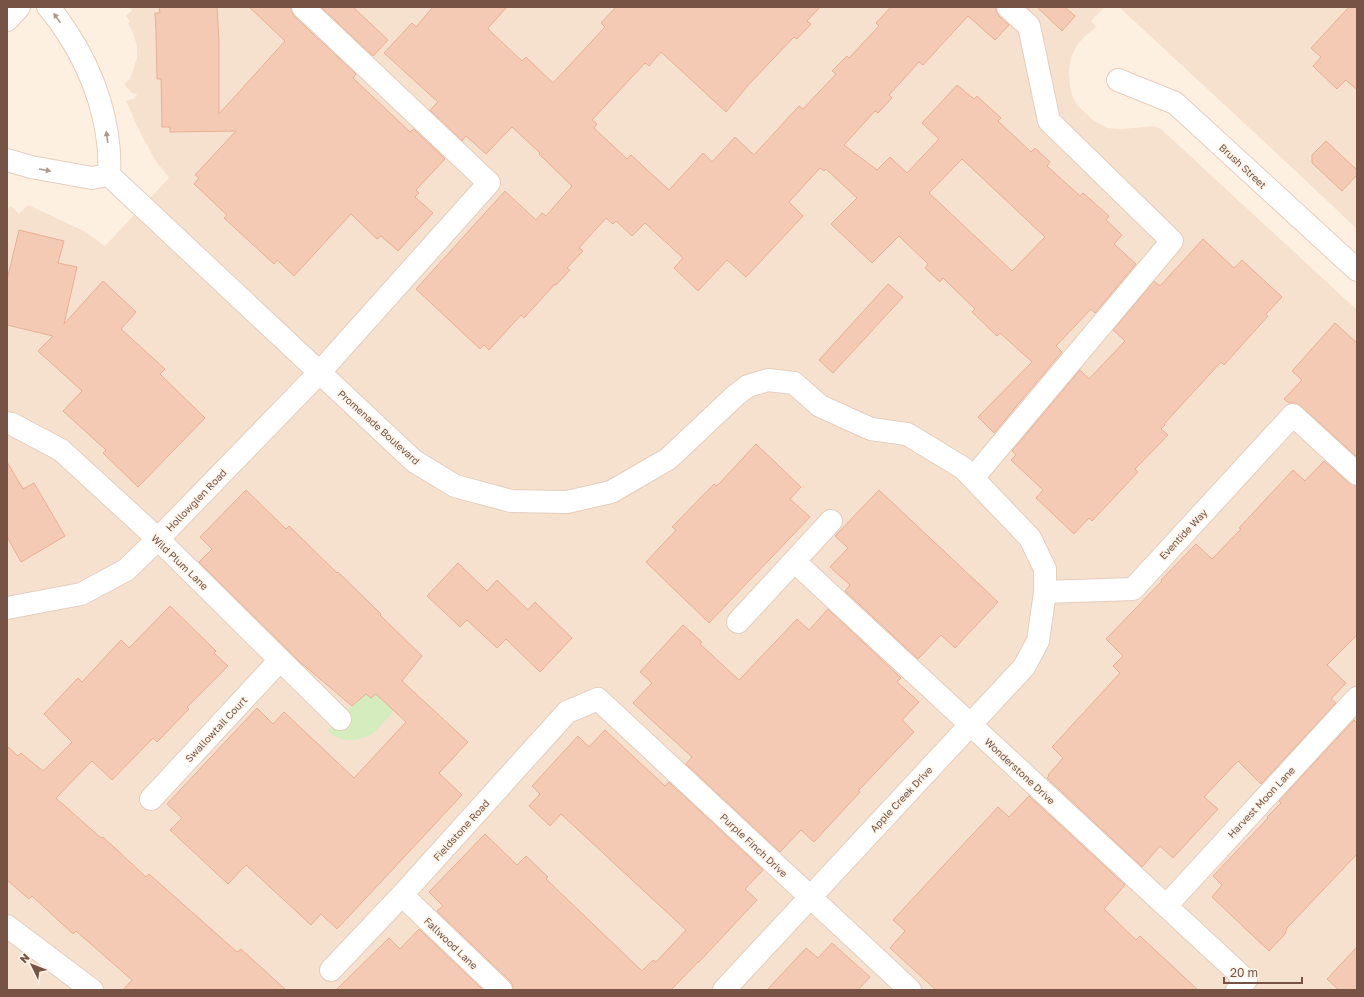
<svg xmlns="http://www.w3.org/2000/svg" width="1364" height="997" font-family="'Golos Text',sans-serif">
<rect width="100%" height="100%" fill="#fef0e0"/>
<path fill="#f6e1ce" d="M 129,7 L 1105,7 L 1091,21 L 1097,27 L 1086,35 L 1078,44 L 1071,57 L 1069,71 L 1070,87 L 1073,98 L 1078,106 L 1093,120 L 1107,128 L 1122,129 L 1154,126 L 1161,129 L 1357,310 L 1357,990 L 7,990 L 7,209 L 11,206 L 19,214 L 28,205 L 84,231 L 105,246 L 169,178 L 155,160 L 137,126 L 126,101 L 135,98 L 137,94 L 132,93 L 124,84 L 129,80 L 132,74 L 137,57 L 137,47 L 135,39 L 131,29 L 128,24 L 130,21 L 126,16 L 132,10 Z
M 1119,7 L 1357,7 L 1357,229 L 1287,163 Z"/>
<path fill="#d4ecbe" d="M 366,694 L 371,698 L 376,694 L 408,694 C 398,705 382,726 372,734 C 359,742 338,743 328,731 L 352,706 Z"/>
<path fill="#f5cab5" stroke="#e9af94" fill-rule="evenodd" d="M 159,7 L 217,7 L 219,42 L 219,114 L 285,41 L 249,7 L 291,7 L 291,11 L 294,16 L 356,74 L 353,78 L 410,132 L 414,129 L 445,159 L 416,190 L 419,193 L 415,197 L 433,213 L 398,251 L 381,236 L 377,239 L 351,214 L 294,276 L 277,260 L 274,264 L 224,218 L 227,215 L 194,184 L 199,178 L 195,175 L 236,131 L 170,132 L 170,127 L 162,127 L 161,79 L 157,79 L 156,32 L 155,13 L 160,13 Z
M 321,7 L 353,7 L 388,40 L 373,56 Z
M 433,7 L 507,7 L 488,28 L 490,31 L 522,61 L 526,57 L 553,83 L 605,27 L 601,23 L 616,7 L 820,7 L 807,21 L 811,24 L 797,39 L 794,37 L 750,83 L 726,112 L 661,52 L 649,66 L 645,63 L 592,120 L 597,124 L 594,128 L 627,159 L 631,155 L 669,190 L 703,153 L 712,162 L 735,137 L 754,155 L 799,106 L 803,109 L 836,74 L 832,71 L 847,56 L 849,58 L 879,26 L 876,23 L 891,7 L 996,7 L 996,11 L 999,16 L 1009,25 L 995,40 L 968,16 L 923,65 L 919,62 L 889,95 L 892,98 L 878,113 L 875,111 L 844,145 L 877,170 L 890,157 L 907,173 L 939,139 L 922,123 L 957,85 L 974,99 L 977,96 L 1001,118 L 998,121 L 1031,152 L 1035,148 L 1050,162 L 1047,166 L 1080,196 L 1083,193 L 1109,216 L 1106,220 L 1122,235 L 1114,244 L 1136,264 L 1095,313 L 1091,309 L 1056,346 L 1062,352 L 994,433 L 978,417 L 1032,362 L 1000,333 L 997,336 L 972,312 L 975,309 L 943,278 L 940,282 L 925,268 L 928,264 L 899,236 L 872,263 L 831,224 L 857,198 L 826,169 L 824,171 L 820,168 L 789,202 L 803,216 L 746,277 L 727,260 L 698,291 L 674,268 L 683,258 L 645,223 L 632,236 L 616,221 L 613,224 L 606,218 L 579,248 L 583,251 L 567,268 L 570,270 L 556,285 L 555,284 L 524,318 L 521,315 L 489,350 L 484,345 L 480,349 L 416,289 L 505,191 L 536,220 L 542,213 L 546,216 L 572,186 L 539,154 L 540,153 L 512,127 L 486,154 L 466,136 L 462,141 L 430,110 L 438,102 L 384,53 L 412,23 L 416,27 ZM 962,159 L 1045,237 L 1012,271 L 929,193 Z
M 1037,7 L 1065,7 L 1075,16 L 1062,31 Z
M 1349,7 L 1357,7 L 1357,90 L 1346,80 L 1337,89 L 1313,66 L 1321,57 L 1311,48 Z
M 1326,141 L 1357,170 L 1357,175 L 1342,191 L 1312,163 L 1312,155 Z
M 19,230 L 64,241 L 58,263 L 77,267 L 64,324 L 103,281 L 136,312 L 121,329 L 165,369 L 160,374 L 205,418 L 138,487 L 103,453 L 106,450 L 63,411 L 82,391 L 38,351 L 53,336 L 7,325 L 7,280 Z
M 1203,239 L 1234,268 L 1242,260 L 1282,297 L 1266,314 L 1268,316 L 1224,365 L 1221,362 L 1164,424 L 1165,425 L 1161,429 L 1168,435 L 1135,469 L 1138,472 L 1092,521 L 1089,518 L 1074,534 L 1036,498 L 1043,490 L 1011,460 L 1016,455 L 1012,451 L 1080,370 L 1089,379 L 1125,341 L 1113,330 L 1154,281 L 1160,286 Z
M 888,284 L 903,297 L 833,373 L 819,360 Z
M 1335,323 L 1357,343 L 1357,457 L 1301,406 L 1295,403 L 1289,403 L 1284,399 L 1302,380 L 1292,371 Z
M 756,444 L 801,487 L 790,499 L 810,517 L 709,623 L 646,562 L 676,530 L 672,527 L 714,484 L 717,486 Z
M 1324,461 L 1349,483 L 1357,486 L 1357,635 L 1327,665 L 1346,683 L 1331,699 L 1336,703 L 1261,784 L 1238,761 L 1204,797 L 1218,809 L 1173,858 L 1160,846 L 1142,867 L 1047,778 L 1049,776 L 1048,775 L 1063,758 L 1052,747 L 1120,673 L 1113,666 L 1123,656 L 1106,639 L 1162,581 L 1161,580 L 1196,544 L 1212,559 L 1241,529 L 1239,528 L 1293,470 L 1305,481 Z
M 7,462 L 23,489 L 34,483 L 65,536 L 21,562 L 7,537 Z
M 246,490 L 286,529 L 289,526 L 337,573 L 338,572 L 381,614 L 380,615 L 422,656 L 402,681 L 468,742 L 439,773 L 462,795 L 337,929 L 321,914 L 311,925 L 246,865 L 228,884 L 170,830 L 182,818 L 167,804 L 257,708 L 273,724 L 284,712 L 354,778 L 406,722 L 376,694 L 371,698 L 366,694 L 352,706 L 300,662 L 199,562 L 212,549 L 200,537 Z
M 879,490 L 998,602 L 955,648 L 941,635 L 918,659 L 845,591 L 850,585 L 830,567 L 848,548 L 835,536 Z
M 458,563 L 487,591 L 497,580 L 528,610 L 535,602 L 572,638 L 540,672 L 506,639 L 497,648 L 467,620 L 460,627 L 427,596 Z
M 170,606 L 216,651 L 214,653 L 228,666 L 187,707 L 189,709 L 157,742 L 153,738 L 112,780 L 92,761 L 56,798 L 101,838 L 103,837 L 146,877 L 149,874 L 237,952 L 241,949 L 286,990 L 123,990 L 132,980 L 76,931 L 73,934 L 32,896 L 29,899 L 7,880 L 7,746 L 18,756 L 21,753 L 43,771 L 72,742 L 44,714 L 78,678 L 82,682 L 121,640 L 129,648 Z
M 828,609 L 901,678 L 897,682 L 919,702 L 902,720 L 914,732 L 858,791 L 860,792 L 814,842 L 801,830 L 780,852 L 686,764 L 692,757 L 633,703 L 652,683 L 640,672 L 683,625 L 702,642 L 700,644 L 739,680 L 797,619 L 809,630 Z
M 1354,720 L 1357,723 L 1357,854 L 1287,928 L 1285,934 L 1269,951 L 1212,897 L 1222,885 L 1213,876 L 1268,818 L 1267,817 L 1281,803 L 1279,801 Z
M 605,730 L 665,786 L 669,782 L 763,870 L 745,889 L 757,900 L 699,962 L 698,962 L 671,990 L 513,990 L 513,986 L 510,981 L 437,911 L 443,906 L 429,892 L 485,834 L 517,865 L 526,856 L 548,877 L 546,879 L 642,971 L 653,960 L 656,962 L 686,930 L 561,814 L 550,826 L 529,806 L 540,794 L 532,786 L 578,736 L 589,747 Z
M 1029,796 L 1125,885 L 1104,909 L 1136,940 L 1140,936 L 1198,990 L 936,990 L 890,948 L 905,931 L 893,920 L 943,866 L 998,807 L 1009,817 Z
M 419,929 L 483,990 L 336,990 L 389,938 L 400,949 Z
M 832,943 L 870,977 L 858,990 L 767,990 L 806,948 L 818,958 Z
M 1357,947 L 1357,990 L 1339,990 L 1327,979 Z"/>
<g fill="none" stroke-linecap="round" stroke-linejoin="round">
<defs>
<path id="minor" d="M 48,7 C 55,14 60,22 66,31 C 94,72 112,126 109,175
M 1118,80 L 1175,103 L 1357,270
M 7,160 L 31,167 L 92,178 L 109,175
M 109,175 L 414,461 L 455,486 L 511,501 L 567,502 L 611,492 L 668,459 L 736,395 L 748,386 L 768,380 L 794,383 L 820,406 L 871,429 L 907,434 L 963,468 L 1030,538 L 1045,569 L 1045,592 L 1038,641 L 1024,667 L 724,990
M 7,423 L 12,424 L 61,450 L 158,539 L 340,719
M 973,478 L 1172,241 L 1049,121 L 1029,26 L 1008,7
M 794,561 L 1246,980 L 1237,990
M 1045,592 L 1133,589 L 1293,415 L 1357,474
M 7,608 L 81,594 L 126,570 L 158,539 L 319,373 L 489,183 L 303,7
M 738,622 L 831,521
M 151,799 L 280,660
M 402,895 L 501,990
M 1166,906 L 1357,698
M 7,926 L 92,990
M 331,970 L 402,895 L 567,712 L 598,699 L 910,990"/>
<path id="tertiary" d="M 7,20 L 19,7"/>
</defs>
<use href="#minor" stroke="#e5cdbe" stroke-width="24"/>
<use href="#tertiary" stroke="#e5cdbe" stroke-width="24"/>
<use href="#minor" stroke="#fff" stroke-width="22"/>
<use href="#tertiary" stroke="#fff" stroke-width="22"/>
</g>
<defs><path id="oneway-solid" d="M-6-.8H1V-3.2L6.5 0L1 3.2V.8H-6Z"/></defs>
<g fill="#ad988f">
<use href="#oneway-solid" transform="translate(57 18) rotate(-125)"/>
<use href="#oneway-solid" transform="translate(107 137) rotate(-98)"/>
<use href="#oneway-solid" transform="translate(45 170) rotate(10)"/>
</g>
<g text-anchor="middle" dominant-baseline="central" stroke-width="3" stroke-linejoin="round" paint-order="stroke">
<g font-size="10" fill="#765345" stroke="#fff4e8">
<text transform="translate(1243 166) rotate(43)">Brush Street</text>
<text transform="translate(379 427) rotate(42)">Promenade Boulevard</text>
<text transform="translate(196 500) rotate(-46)">Hollowglen Road</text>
<text transform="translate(1183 534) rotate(-47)">Eventide Way</text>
<text transform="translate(180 562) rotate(44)">Wild Plum Lane</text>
<text transform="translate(216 729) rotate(-47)">Swallowtail Court</text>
<text transform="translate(1020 771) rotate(43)">Wonderstone Drive</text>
<text transform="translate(901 799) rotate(-47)">Apple Creek Drive</text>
<text transform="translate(1261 802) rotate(-47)">Harvest Moon Lane</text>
<text transform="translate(461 830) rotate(-48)">Fieldstone Road</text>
<text transform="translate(754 845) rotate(43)">Purple Finch Drive</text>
<text transform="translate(451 943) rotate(44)">Fallwood Lane</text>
</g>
</g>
<rect width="1364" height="997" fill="none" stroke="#765345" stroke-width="16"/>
<g transform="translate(32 965) rotate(313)" stroke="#fff4e8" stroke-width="3" paint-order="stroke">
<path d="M0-3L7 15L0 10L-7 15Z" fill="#765345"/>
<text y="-6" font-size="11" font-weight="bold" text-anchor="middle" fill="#765345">N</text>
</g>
<path d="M1224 977v6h78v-6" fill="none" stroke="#765345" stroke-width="2"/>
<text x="1230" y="977" font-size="12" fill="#765345" stroke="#fff4e8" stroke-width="3" paint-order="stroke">20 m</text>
</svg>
